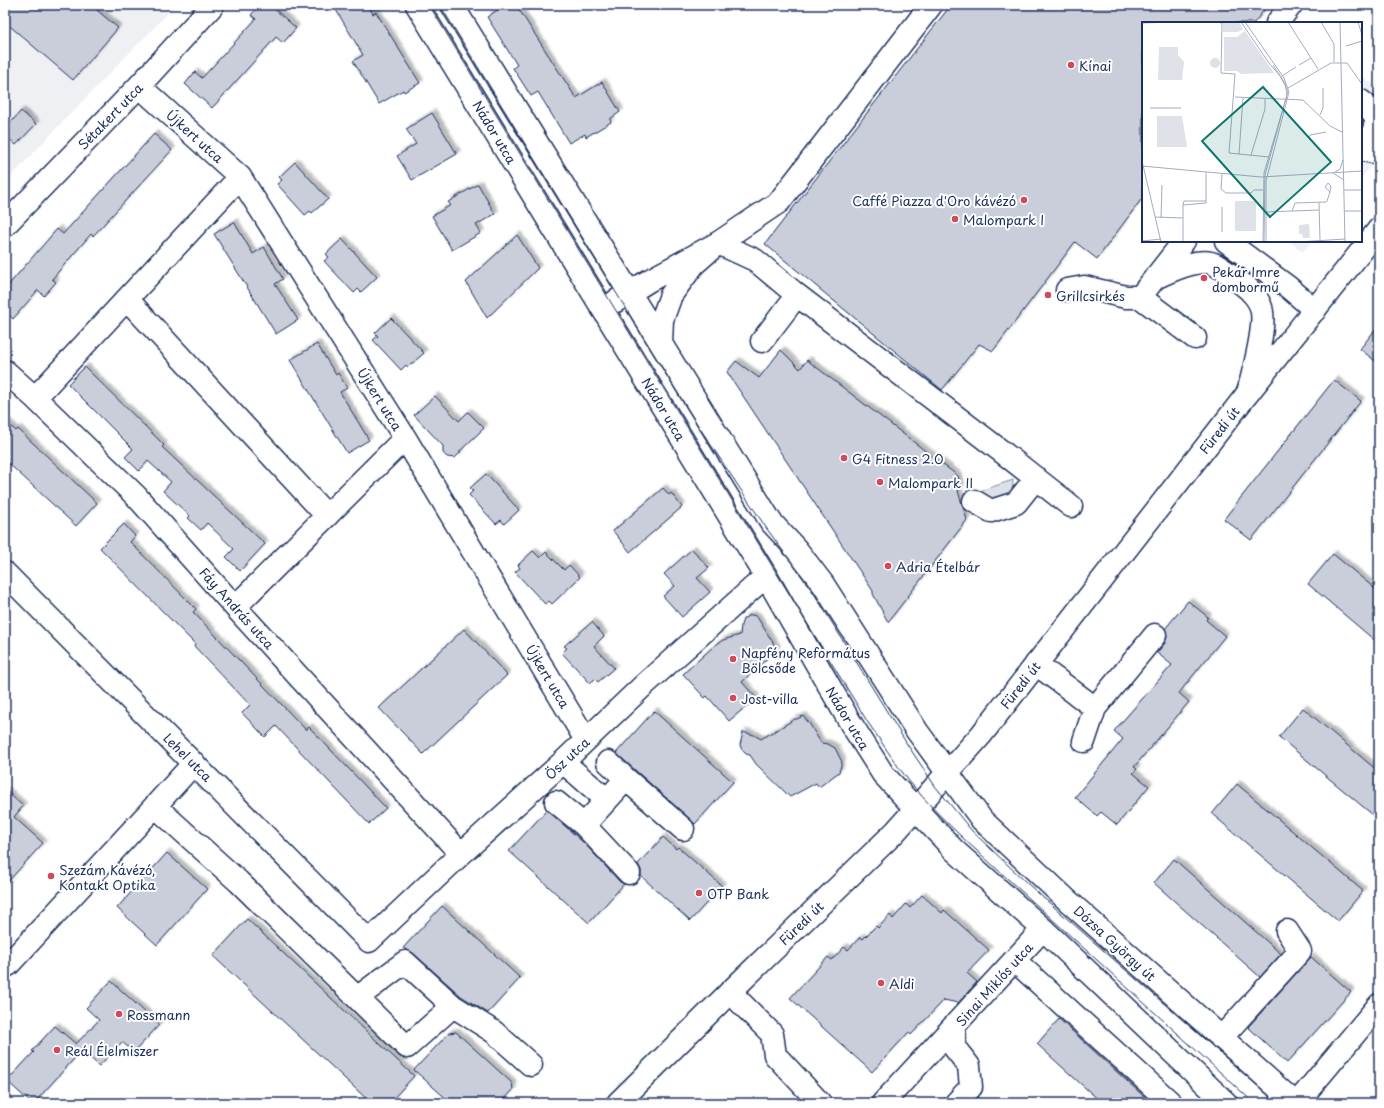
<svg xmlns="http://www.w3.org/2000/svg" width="1384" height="1108" font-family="'Playpen Sans',sans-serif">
<defs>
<filter id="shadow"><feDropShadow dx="3.5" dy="-3.5" stdDeviation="1" flood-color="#0004"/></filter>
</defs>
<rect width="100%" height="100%" fill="#fff"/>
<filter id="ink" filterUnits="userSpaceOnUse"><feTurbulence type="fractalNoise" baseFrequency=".025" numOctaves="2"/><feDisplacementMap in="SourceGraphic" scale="8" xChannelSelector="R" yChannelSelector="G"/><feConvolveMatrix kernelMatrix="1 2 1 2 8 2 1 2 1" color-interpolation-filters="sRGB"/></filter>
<g filter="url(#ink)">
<path fill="#eff0f4" d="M 5,5 L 176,5 L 71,113 L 5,183 Z
M 1361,75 L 1379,89 L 1379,156 L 1361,178 Z
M 1289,241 L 1312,241 L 1303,252 Z"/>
<path fill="#dee1e7" stroke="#7c88a2" d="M 1013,480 C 1013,495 1008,498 995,502 L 984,497 L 980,491 Z"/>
<path fill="#caceda" stroke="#1b2f5e" filter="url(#shadow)" d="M 5,5 L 91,5 L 118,28 L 73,80 L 5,22 Z
M 260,5 L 270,5 L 296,28 L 283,43 L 276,37 L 212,108 L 185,84 L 195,72 L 202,78 L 256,19 L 251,15 Z
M 333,5 L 368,5 L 373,14 L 376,12 L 420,83 L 404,92 L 403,90 L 379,104 L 353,61 L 363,55 Z
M 505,5 L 516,5 L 576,98 L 602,82 L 620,112 L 610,119 L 611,122 L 586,137 L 585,134 L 569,143 L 538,92 L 531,96 L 513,68 L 517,65 L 487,17 Z
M 951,5 L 1268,5 L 1254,23 L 1143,23 L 1143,197 L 1097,259 L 1075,242 L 993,351 L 979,344 L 942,390 L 765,244 Z
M 21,111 L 36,124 L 16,145 L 5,135 L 5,129 Z
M 432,113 L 457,154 L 412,180 L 397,156 L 416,144 L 406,129 Z
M 154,134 L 172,150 L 93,236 L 91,234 L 52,279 L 56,282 L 44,296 L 38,290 L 13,319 L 5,311 L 5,289 L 57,229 L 63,234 Z
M 295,162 L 328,199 L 312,213 L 310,211 L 305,215 L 277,184 L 282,180 L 279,177 Z
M 478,184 L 495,214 L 476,225 L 481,233 L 452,250 L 432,216 L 451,205 L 448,202 Z
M 234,222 L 253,254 L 264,247 L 283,279 L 275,284 L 298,320 L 276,334 L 214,234 Z
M 517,235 L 538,268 L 487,318 L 466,282 Z
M 342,239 L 377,277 L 361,292 L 358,289 L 354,293 L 324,261 L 329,257 L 326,254 Z
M 391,318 L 424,353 L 408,367 L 406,365 L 401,370 L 373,340 L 378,336 L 375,333 Z
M 1379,325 L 1379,364 L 1360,349 Z
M 317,344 L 336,375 L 338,373 L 347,388 L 340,392 L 369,440 L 347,453 L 290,360 Z
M 781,350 L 800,369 L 807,360 L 958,476 L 961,488 L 958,491 L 967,520 L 888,622 L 873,594 L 873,591 L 727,372 L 736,361 L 759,378 Z
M 85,367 L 164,445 L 162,447 L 265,544 L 240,571 L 226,557 L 234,549 L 207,523 L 201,530 L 188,518 L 190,516 L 163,491 L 171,482 L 148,461 L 139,471 L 125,457 L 133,449 L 68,384 Z
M 1334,380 L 1361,401 L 1251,540 L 1224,519 Z
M 435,396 L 459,421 L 468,412 L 484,428 L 460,451 L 460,453 L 455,458 L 447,457 L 443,453 L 443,446 L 414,415 Z
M 5,421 L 16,431 L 18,429 L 97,503 L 76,526 L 5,460 Z
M 486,474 L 519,510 L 504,524 L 501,520 L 496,524 L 469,495 L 473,491 L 470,488 Z
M 663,488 L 669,495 L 671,493 L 682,507 L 630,552 L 613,531 Z
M 124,524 L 135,536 L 130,542 L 196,609 L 193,612 L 306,730 L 309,727 L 386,808 L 369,824 L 276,726 L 265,737 L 242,713 L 250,705 L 194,646 L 195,644 L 100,548 Z
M 692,549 L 709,568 L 697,578 L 710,592 L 682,617 L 663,596 L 675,586 L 664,574 Z
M 533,551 L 540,558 L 546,552 L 564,570 L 569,565 L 580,577 L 552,604 L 549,601 L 545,604 L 515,572 L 520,568 L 518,565 Z
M 1333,554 L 1379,592 L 1379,644 L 1308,584 Z
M 1188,601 L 1208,617 L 1206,620 L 1225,636 L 1179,693 L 1189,702 L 1134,767 L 1137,769 L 1133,773 L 1149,786 L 1117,825 L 1101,812 L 1097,816 L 1075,797 L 1123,739 L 1114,731 L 1172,665 L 1157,653 L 1165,643 L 1167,637 L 1165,629 Z
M 753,615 L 757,617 L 777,649 L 742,682 L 756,698 L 729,721 L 707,696 L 705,698 L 683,674 L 714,646 L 723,640 L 740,635 L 741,625 L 743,619 L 748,616 Z
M 592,622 L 604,636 L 594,646 L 614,668 L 598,682 L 595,679 L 590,683 L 562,653 L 567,648 L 564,646 Z
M 464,629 L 507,675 L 423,754 L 379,708 Z
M 1303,708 L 1379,772 L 1379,820 L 1279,737 Z
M 654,711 L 733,782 L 695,824 L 691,820 L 616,753 Z
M 803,716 L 809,723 L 821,743 L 828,744 L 835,748 L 842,762 L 839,772 L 819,787 L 816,783 L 790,797 L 756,764 L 750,755 L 746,754 L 742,750 L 740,745 L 743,732 L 754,735 L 761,739 L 795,719 L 797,719 Z
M 1237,784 L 1363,891 L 1338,921 L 1212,814 Z
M 5,790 L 23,806 L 14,817 L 43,843 L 5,885 Z
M 547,810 L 585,844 L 620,882 L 624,884 L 589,923 L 509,851 Z
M 663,837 L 676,849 L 678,847 L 722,886 L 690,921 L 641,876 L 641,870 L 638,864 Z
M 167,853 L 207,889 L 157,945 L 117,908 Z
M 1174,859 L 1281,954 L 1260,977 L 1154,883 Z
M 922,895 L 942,913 L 944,910 L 989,950 L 967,973 L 977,982 L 958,1003 L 944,1000 L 911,1035 L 909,1032 L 872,1072 L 790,998 L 828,957 L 832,960 L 844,947 L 848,950 L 860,937 L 863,939 L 876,926 L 878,928 L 890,915 L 893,919 L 906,904 L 910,908 Z
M 442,906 L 520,978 L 488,1013 L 461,996 L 413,953 L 403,948 Z
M 247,919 L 414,1076 L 389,1103 L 371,1103 L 213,956 Z
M 1311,957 L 1351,992 L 1287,1063 L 1248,1027 Z
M 111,981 L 159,1025 L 134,1052 L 122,1042 L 99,1066 L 82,1050 L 34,1103 L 31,1103 L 7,1081 L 34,1052 L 32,1051 L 55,1026 L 76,1044 L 99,1020 L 86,1008 Z
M 1059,1019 L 1151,1103 L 1102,1103 L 1061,1066 L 1037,1044 Z
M 456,1032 L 512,1083 L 513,1090 L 501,1103 L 451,1103 L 414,1070 L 449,1033 Z"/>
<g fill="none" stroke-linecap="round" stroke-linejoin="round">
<defs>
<path id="minor" d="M 417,5 L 766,576 L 850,722 L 883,774 L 954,850 L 1043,929 L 1226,1103
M 452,5 L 771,522 L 797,550 L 823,584 L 917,731 L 982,820 L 1067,900 L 1295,1103
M 1277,23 L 1291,5
M 139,86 L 240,177 L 405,438 L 586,740
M 1361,101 L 1366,105 L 1377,119 L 1368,151 L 1379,153
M 5,225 L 139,86 L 213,5
M 1226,241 L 1288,287 L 1315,310
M 1155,278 C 1170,271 1201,256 1216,265 C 1225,270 1233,277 1241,283 C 1250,289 1261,301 1262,312 C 1265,332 1253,372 1248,393
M 1067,290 L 1084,287 L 1126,297 L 1140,297 L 1184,241
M 1140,297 L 1195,338
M 127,299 L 327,516
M 616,301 L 650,280 L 718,243 L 779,202 L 931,5
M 762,341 L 797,295
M 661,343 L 662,320 L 671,295 L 694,264 L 718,243 L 755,260 L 797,295 L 1001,451 L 1071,506
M 5,371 L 35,398 L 137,497 L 235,607 L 461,854
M 35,398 L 240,177
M 974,501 L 991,511 L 1016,503 L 1036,478
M 5,573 L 369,941 L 461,854 L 563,762 L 644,685 L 766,576
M 235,607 L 405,438
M 1036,664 L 1095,708
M 1084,741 L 1095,708 L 1155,635
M 563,762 L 607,800
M 608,762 L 626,779
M 556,802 L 584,825
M 155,806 L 194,763
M 629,873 L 584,825 L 626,779 L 683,829
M 5,961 L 8,965 L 155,806 L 239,882 L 407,1047 L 453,1006 L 494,1032 L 531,1065
M 1015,961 L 1171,1103
M 730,992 L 772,1034 L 775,1055 L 820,1103
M 357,998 L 405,962 L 453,1006
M 954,1027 L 954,1047 L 969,1066 L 971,1087 L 956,1103
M 1221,1038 L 1300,951 L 1287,931
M 883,1103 L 1043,929
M 1297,1103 L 1379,1005"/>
<path id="major" d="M 618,1103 L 730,992 L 895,832 L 981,735 L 1248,393 L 1379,229"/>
</defs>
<use href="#minor" stroke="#1b2f5e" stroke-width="25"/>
<use href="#major" stroke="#1b2f5e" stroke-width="25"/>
<use href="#minor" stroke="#fff" stroke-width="22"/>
<use href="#major" stroke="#fff" stroke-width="22"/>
<path stroke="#1b2f5e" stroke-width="1" d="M 429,5 L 867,721 C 881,741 894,762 909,781 C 926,802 945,821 964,839 L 1254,1103
M 440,5 L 691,415 L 767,529 L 813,592 L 907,744 L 935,786 L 972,831 L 1029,885 L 1277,1103"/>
</g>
</g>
<g fill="#d1495b" stroke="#fff" stroke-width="1.5">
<circle cx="1071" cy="65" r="4"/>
<circle cx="1024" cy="200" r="4"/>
<circle cx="955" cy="219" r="4"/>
<circle cx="1204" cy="278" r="4"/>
<circle cx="1048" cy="295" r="4"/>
<circle cx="844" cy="458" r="4"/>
<circle cx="880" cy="482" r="4"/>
<circle cx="888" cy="566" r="4"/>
<circle cx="733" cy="659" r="4"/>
<circle cx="733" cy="698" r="4"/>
<circle cx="51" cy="876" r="4"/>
<circle cx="699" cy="893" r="4"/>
<circle cx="881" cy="983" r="4"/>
<circle cx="119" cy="1014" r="4"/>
<circle cx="57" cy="1050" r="4"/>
</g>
<g text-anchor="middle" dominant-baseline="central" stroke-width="4" stroke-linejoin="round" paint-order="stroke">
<g font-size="13" fill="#1b2f5e" stroke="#fff" text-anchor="start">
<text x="1079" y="65">Kínai</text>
<text x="1016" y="200" text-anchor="end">Caffé Piazza d'Oro kávézó</text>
<text x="963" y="219">Malompark I</text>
<text x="1212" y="271">Pekár Imre<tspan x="1212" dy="15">dombormű</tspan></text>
<text x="1056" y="295">Grillcsirkés</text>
<text x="852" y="458">G4 Fitness 2.0</text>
<text x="888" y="482">Malompark II</text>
<text x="896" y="566">Adria Ételbár</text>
<text x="741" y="652">Napfény Református<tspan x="741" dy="15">Bölcsőde</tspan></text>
<text x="741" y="698">Jost-villa</text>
<text x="59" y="869">Szezám Kávézó,<tspan x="59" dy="15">Kontakt Optika</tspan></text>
<text x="707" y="893">OTP Bank</text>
<text x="889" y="983">Aldi</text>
<text x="127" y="1014">Rossmann</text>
<text x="65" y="1050">Reál Élelmiszer</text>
</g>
<g font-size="13" fill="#1b2f5e" stroke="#fff">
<text transform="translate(110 116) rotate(-46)">Sétakert utca</text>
<text transform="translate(495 132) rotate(59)">Nádor utca</text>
<text transform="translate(195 136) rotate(42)">Újkert utca</text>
<text transform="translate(380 399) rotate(58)">Újkert utca</text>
<text transform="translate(664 409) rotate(59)">Nádor utca</text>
<text transform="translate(1219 430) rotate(-52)">Füredi út</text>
<text transform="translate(237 608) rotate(48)">Fáy András utca</text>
<text transform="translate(548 676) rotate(59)">Újkert utca</text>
<text transform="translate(1020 685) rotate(-52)">Füredi út</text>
<text transform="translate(848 718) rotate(59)">Nádor utca</text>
<text transform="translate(188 757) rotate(45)">Lehel utca</text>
<text transform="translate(567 758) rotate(-43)">Ösz utca</text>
<text transform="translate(801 923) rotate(-44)">Füredi út</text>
<text transform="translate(1115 943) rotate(42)">Dózsa György út</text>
<text transform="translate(994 984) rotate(-48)">Sinai Miklós utca</text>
</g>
</g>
<g transform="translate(1142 22)">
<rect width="220" height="220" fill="#fff"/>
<path d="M 81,0 L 97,0 L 101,7 L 96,10 L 81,10 ZM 103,9 L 132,51 L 99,52 L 95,49 L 82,49 L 82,15 L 95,15 ZM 17,25 L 36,25 L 36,33 L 42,40 L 40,58 L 16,58 ZM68 41a5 5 0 1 1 10 0a5 5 0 1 1-10 0ZM 15,94 L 40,94 L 45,125 L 15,125 ZM 93,179 L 114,179 L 114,209 L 93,209 ZM 167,202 L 168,216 L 161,216 L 160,212 L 157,212 L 157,203 Z" fill="#dee1e7"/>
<path fill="none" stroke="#a4acbf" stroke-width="1" d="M 73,0 L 80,1 L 79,51 L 93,52 L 87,131 L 127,135M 99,0 L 127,41 L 138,54 L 146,69 L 123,153 L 122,220M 103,0 L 142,56 L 147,70 L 124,159 L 124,220M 146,0 L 176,47M 179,0 L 192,22 L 192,40M 198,0 L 203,220M 216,0 L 220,13M 0,1 L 32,0M 204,24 L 220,19M 157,43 L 169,36M 140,54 L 154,45M 146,66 L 189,41 L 205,41 L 220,62M 93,75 L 161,78 L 188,104 L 200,110M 8,86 L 39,86M 178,93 L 181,86 L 181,66M 167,116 L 168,113 L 184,110M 97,132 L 101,76M 109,133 L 123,87 L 123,77M 0,139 L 19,220M 0,144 L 119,155 L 220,149M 193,150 L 198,147 L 201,138M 191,151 L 202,158M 80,152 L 79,167 L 84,171 L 109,171 L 112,168 L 121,168M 202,168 L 220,168M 177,181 L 178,218M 41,183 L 64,181 L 64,150M 41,183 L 42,179 L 64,179M 150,189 L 153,181 L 184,180 L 185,179 L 188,170 L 189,164 L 186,161 L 183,165 L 188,170M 202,189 L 220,189M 124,190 L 177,188M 13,195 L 41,196M 19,196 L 20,163M 80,210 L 80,185M 0,219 L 19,217M 41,220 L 41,183M 121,220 L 122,151 L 145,73 L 143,61 L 131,43M 155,220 L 203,217"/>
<path fill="#0f766e" fill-opacity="0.15" stroke="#0f766e" stroke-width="2" d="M 121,65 L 189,140 L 128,195 L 60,119 Z"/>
<rect width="220" height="220" fill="none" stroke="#1b2f5e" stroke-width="2"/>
</g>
<rect width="1384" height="1108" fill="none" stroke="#fff" stroke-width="20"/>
<rect x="10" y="10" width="1364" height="1088" fill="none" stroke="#1b2f5e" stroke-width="1.5" filter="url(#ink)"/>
</svg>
